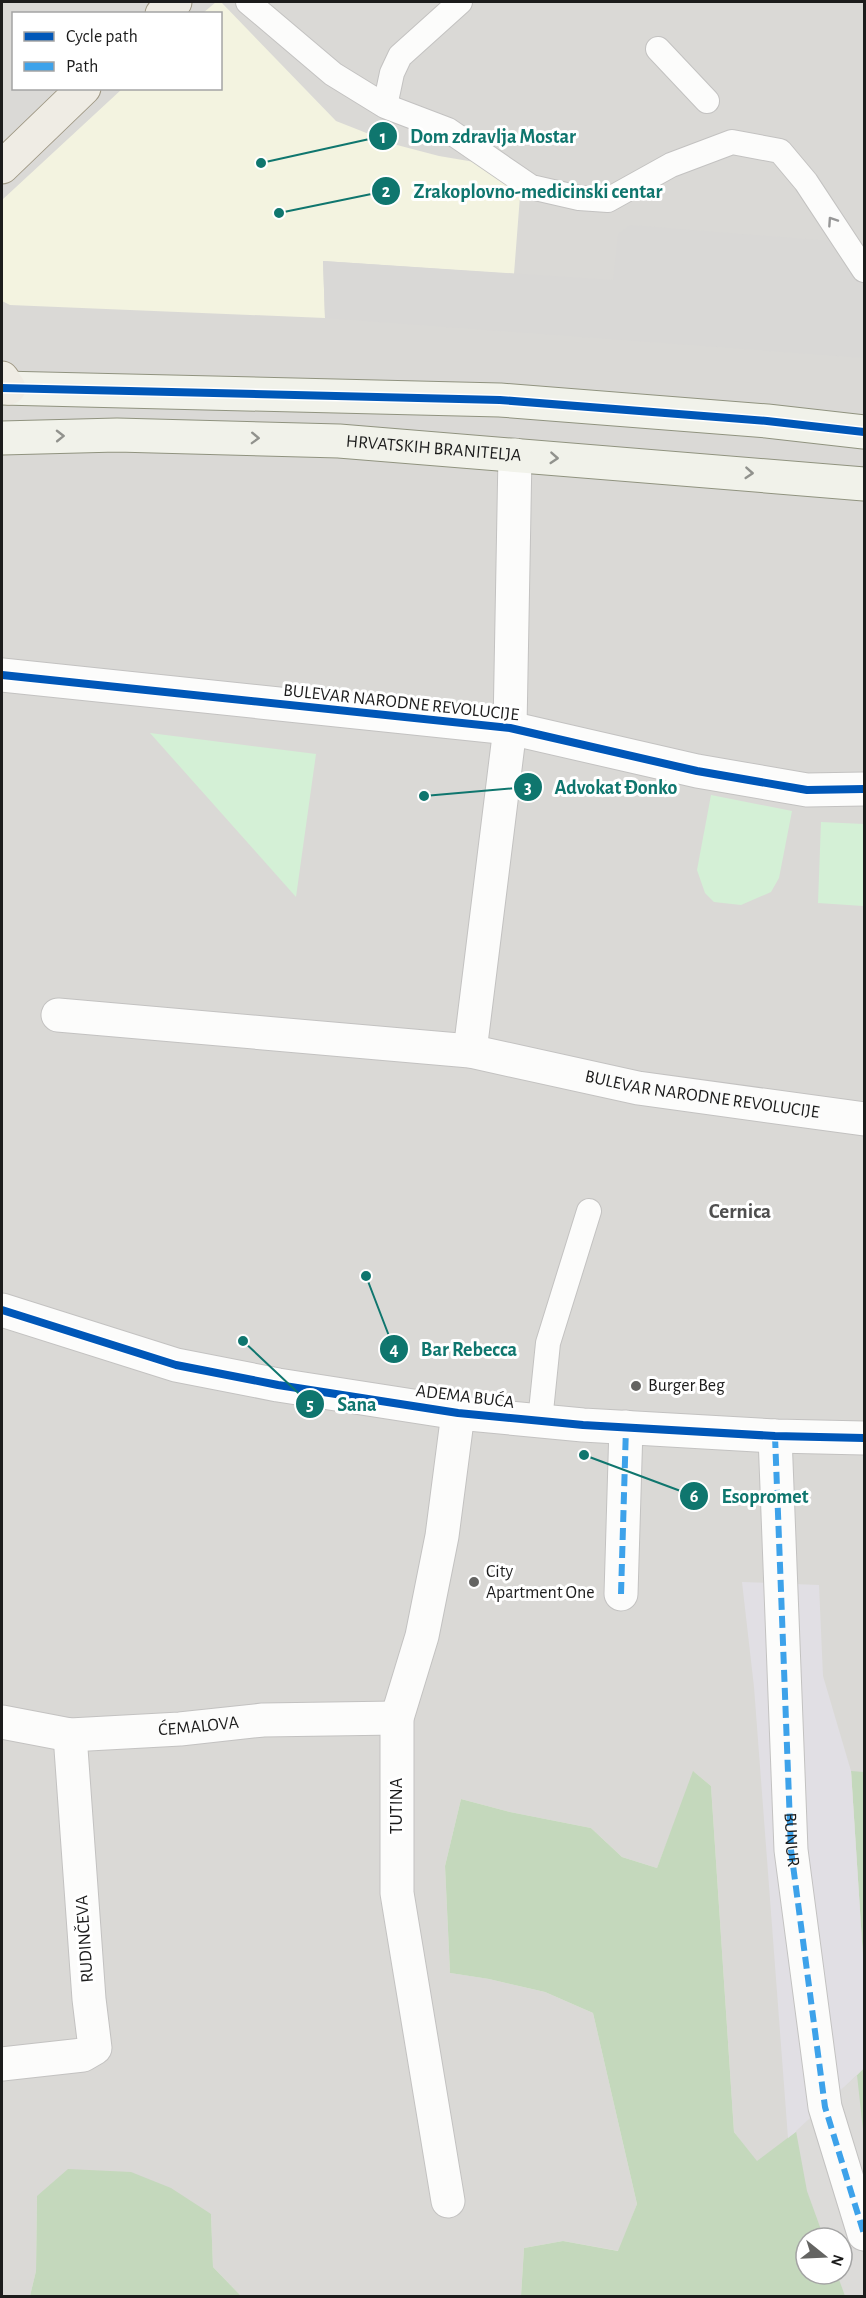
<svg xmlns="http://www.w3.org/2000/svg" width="866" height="2298" font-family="'Alegreya Sans',sans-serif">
<rect width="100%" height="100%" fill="#ebe9e5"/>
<path fill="#dad9d6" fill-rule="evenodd" d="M 2,2 L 864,2 L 864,1772 L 851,1772 L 864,1973 L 864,2068 L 814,2118 L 757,2162 L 734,2132 L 711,1786 L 694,1772 L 657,1868 L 622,1857 L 591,1828 L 510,1812 L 461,1799 L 445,1866 L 450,1973 L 489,1979 L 545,1992 L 593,2013 L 637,2204 L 619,2251 L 563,2241 L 524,2248 L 521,2296 L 241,2296 L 213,2267 L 211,2214 L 37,2196 L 36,2271 L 30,2296 L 2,2296 ZM 14,14 L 220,14 L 220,88 L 14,88 Z"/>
<path fill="#f3f3e0" d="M 216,2 L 221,2 L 336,121 L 397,145 L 439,156 L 522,170 L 514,274 L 323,261 L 325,318 L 10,305 L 2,301 L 2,200 L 122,89 L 220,88 L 220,14 L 203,13 Z"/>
<path fill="#d9d8d6" d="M 630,225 L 831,241 L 864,281 L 864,358 L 325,318 L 323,261 L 613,280 L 618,234 Z"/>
<path fill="#c4d8bc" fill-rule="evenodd" d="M 693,1771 L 711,1786 L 734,2132 L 757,2161 L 814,2118 L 864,2068 L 864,2296 L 521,2296 L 524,2248 L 563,2241 L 618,2251 L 637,2204 L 593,2013 L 545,1992 L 489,1979 L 450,1973 L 445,1866 L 461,1799 L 510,1812 L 591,1828 L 622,1857 L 657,1868 ZM 806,2238 L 842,2238 L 842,2274 L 806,2274 Z
M 851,1771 L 864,1772 L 864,1973 Z
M 68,2169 L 131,2172 L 171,2188 L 211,2214 L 213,2267 L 241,2296 L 30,2296 L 36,2271 L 37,2196 Z"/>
<path fill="#d4f0d6" d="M 150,733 L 316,754 L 296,897 Z
M 711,795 L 792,811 L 779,878 L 771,892 L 741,905 L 714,902 L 705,893 L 697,870 Z
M 821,822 L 864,824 L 863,906 L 818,903 Z"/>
<path fill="#e1dfe4" d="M 742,1582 L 819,1585 L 823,1676 L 851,1771 L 864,1973 L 864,2068 L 814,2118 L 788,2138 L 754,1687 Z"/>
<path fill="#dcdbd9" d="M 857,2075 L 864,2139 L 864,2296 L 845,2296 L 837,2274 L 842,2274 L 842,2238 L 824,2238 L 807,2191 L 796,2131 Z"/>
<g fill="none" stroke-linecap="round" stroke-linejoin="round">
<defs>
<path id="lane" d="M 248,2 L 333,74 L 385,106 L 448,130 L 531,187 L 579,198 L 608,200 L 671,165 L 732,142 L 780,151 L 806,182 L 864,270
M 658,49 L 707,101
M 385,106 L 392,73 L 400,56 L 460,2
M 540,1421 L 548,1343 L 589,1211"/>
<g id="street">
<path d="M 2,675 L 510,728 L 697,771 L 807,790 L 864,789"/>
<path id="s1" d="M 58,1015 L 470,1051 L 638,1088 L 864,1119"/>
<path d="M 470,1051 L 510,728 L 515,455"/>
<path d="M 2,1310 L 176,1365 L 278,1385 L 458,1413 L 583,1425 L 775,1436 L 864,1438"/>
<path id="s2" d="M 775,1436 L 791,1850 L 825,2107 L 864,2234"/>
<path d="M 621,1594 L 626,1427"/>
<path id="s3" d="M 2,1722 L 70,1735 L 180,1729 L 263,1720 L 397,1718"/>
<path d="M 2,2064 L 83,2055 L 95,2048 L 89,1999 L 70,1735"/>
<path d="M 448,2201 L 397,1893 L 397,1718 L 422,1636 L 442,1536 L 458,1413"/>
</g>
<g id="secondary">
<path d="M 2,388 L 500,400 L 767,421 L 864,432"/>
<path id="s4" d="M 2,438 L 117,435 L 339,441 L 864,484"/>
</g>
<path id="primary" d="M 162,14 L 175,2
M 2,167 L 84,88
M 2,378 L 9,388"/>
</defs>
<use href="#lane" stroke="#c3c2c1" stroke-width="26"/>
<use href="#street" stroke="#c3c2c1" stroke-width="35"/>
<use href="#secondary" stroke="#90937f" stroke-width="35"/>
<use href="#primary" stroke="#9f9884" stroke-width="35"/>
<use href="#lane" stroke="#fcfcfb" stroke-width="24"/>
<use href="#street" stroke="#fcfcfb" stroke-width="33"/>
<use href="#secondary" stroke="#f1f2ea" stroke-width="33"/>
<use href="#primary" stroke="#efece4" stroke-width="33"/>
<path stroke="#3da2ea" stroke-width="6" stroke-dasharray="12 6" stroke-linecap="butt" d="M 775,1436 L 791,1850 L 825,2107 L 864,2234
M 621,1594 L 626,1427"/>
<defs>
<path id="cycleway" d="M 2,388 L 500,400 L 767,421 L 864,432
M 2,675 L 510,728 L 697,771 L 807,790 L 864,789
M 2,1310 L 176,1365 L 278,1385 L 458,1413 L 583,1425 L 775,1436 L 864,1438"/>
</defs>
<use href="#cycleway" stroke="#fff" stroke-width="11"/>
<use href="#cycleway" stroke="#0057b8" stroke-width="8"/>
</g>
<defs><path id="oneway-chevron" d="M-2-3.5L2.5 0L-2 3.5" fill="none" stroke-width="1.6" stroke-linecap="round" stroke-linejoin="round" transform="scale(1.5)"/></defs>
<use stroke="#979797" href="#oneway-chevron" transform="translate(832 221) rotate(-124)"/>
<g stroke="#91928d">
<use href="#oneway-chevron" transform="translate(60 436) rotate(-1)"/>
<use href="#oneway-chevron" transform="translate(255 438) rotate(2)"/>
<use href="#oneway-chevron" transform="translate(554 458) rotate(4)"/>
<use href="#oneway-chevron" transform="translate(749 473) rotate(4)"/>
</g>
<g fill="#646462" stroke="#fff" stroke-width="2">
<circle cx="636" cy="1386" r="6"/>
<circle cx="474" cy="1582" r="6"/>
</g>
<g text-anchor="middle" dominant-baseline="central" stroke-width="6" stroke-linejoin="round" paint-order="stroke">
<g font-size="18" fill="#1c1c1c" stroke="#fff">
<text stroke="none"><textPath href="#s4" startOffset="432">HRVATSKIH BRANITELJA</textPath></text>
<text transform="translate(401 703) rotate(6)">BULEVAR NARODNE REVOLUCIJE</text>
<text stroke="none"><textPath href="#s1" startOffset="650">BULEVAR NARODNE REVOLUCIJE</textPath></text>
<text transform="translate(465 1397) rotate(7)">ADEMA BUĆA</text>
<text stroke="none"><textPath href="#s3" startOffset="198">ĆEMALOVA</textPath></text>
<text transform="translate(397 1806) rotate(-90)">TUTINA</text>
<text stroke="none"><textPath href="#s2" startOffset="404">BUNUR</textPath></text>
<text transform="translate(85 1939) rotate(-94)">RUDINČEVA</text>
</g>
<g font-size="18" fill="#1c1c1c" stroke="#fff" text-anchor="start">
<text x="648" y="1386">Burger Beg</text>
<text x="486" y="1572">City<tspan x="486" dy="21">Apartment One</tspan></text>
</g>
<g font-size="21" font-weight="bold" fill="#4f4f4f" stroke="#fff">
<text x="740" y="1211">Cernica</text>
</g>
</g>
<path fill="none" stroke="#0f766e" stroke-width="2" d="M261 163L383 136M279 213L386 191M424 796L528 787M366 1276L394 1349M243 1341L310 1404M584 1455L694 1496"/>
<g fill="#0f766e" stroke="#fff" stroke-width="2">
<circle cx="261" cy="163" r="6"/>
<circle cx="279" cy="213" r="6"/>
<circle cx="424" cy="796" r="6"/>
<circle cx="366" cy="1276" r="6"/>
<circle cx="243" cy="1341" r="6"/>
<circle cx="584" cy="1455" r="6"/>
<circle cx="383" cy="136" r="15"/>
<circle cx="386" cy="191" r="15"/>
<circle cx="528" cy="787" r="15"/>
<circle cx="394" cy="1349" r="15"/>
<circle cx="310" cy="1404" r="15"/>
<circle cx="694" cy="1496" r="15"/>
</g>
<g font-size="18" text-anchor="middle" font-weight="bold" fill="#fff">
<text x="383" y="143">1</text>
<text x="386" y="197">2</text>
<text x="528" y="793">3</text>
<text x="394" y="1355">4</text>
<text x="310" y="1410">5</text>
<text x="694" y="1502">6</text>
</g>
<g font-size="20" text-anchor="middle" font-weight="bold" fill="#0f766e" stroke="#fff" stroke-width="6" stroke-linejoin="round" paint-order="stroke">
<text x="493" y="143">Dom zdravlja Mostar</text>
<text x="538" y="198">Zrakoplovno-medicinski centar</text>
<text x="616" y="794">Advokat Đonko</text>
<text x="469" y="1356">Bar Rebecca</text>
<text x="357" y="1411">Sana</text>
<text x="765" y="1503">Esopromet</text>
</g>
<rect width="866" height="2298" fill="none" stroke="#1c1c1c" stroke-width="6"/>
<rect x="12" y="12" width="210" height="78" fill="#ffffff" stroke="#a4a4a4" stroke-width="1.5"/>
<rect x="24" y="32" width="30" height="9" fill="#0057b8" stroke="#a4a4a4" stroke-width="1.5"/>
<text x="66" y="42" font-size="18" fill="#1c1c1c">Cycle path</text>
<rect x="24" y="62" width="30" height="9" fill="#3da2ea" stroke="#a4a4a4" stroke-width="1.5"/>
<text x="66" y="72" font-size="18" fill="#1c1c1c">Path</text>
<g transform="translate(824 2256) rotate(108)"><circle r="28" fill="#ffffff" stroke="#a4a4a4" stroke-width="1.5"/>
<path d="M0-4.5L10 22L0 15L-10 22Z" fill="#646462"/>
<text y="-9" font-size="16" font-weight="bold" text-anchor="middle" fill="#1c1c1c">N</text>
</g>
</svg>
